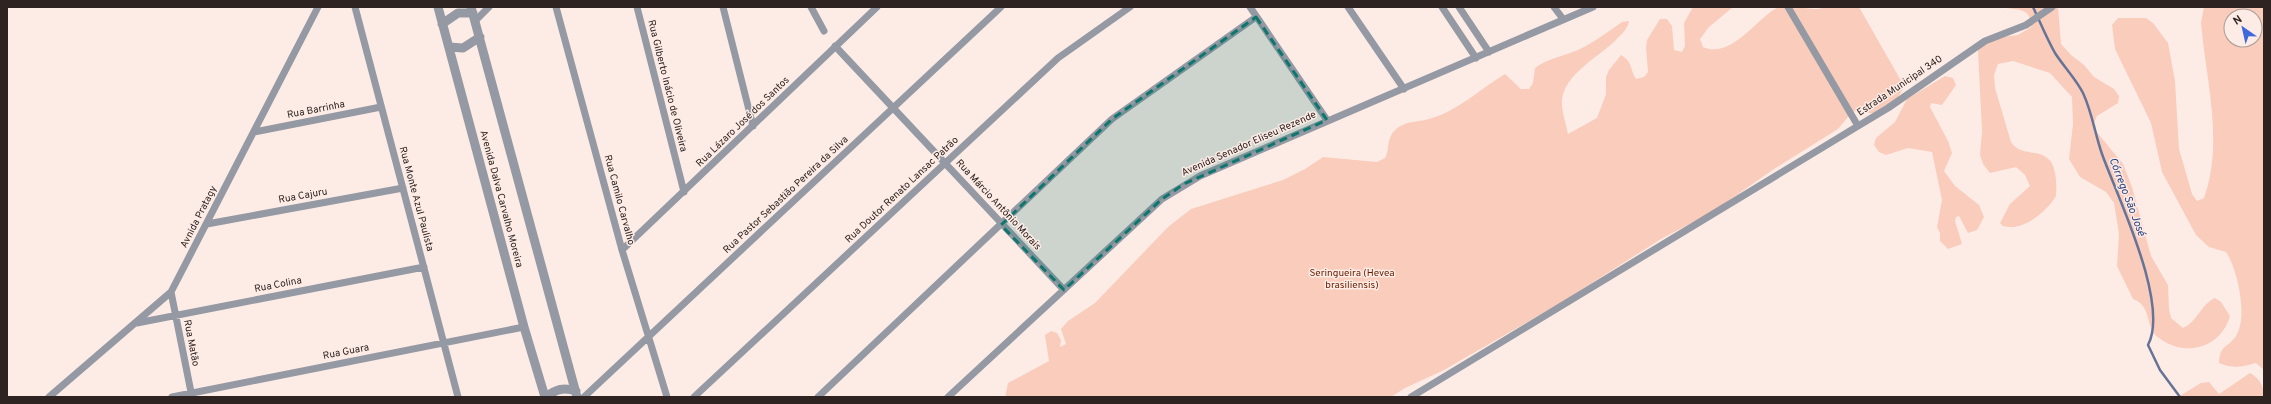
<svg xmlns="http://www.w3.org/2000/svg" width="2271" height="404" font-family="Overpass,sans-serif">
<rect width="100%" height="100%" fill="#fdece6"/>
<path fill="#faccbc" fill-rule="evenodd" d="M 1693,7 L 1733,7 L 1709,27 L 1700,39 L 1703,47 C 1730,59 1754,22 1775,9 C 1787,2 1804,10 1817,9 C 1820,9 1823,7 1826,7 C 1837,6 1848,7 1859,7 L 1904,86 C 1899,100 1890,105 1878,114 L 1853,111 L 1838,129 L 1774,169 L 1712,212 L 1661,239 L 1557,305 L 1444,370 L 1405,388 L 1391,397 L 1005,397 L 1008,383 L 1049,361 L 1045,335 L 1051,331 L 1057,333 L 1061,340 L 1060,347 L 1066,344 L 1061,329 L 1068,321 L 1095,303 L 1168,227 L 1191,209 L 1283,180 L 1305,169 L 1323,157 L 1377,162 L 1385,158 C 1390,149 1386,139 1395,130 C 1404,121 1418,122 1429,119 C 1458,111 1480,89 1505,74 L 1521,89 L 1529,89 L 1533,83 L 1535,68 C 1550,57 1566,56 1582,48 C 1596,41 1609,31 1622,22 L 1629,21 C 1627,31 1621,34 1615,41 C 1598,57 1564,75 1562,100 C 1561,110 1566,123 1568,134 L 1597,118 L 1606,94 L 1606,77 L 1609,70 L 1621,55 C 1633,62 1630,70 1636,79 L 1644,77 L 1648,72 L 1646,48 L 1647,40 L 1660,19 L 1667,19 L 1672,26 L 1674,50 L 1682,52 L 1685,46 L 1684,23 Z
M 2002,7 L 2058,7 L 2061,44 L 2071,55 L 2084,65 L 2094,77 L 2114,89 L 2119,96 L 2118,103 L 2097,116 L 2094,123 L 2095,130 L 2123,164 L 2132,187 L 2151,256 L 2168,285 L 2169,309 L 2171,318 L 2183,328 C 2198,321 2201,304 2215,298 L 2221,302 L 2230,316 C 2221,348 2185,358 2159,338 C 2144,328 2153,306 2133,299 L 2117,266 L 2119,234 L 2114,203 L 2106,192 L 2080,177 L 2069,159 L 2073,124 L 2072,97 L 2050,73 L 2013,61 L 1998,64 L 1994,75 L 1995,88 L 2011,142 C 2025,164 2060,135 2056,196 C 2046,212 2023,232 2003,226 L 2000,223 L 2010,204 L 2030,186 L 2025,175 L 2016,167 L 1990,173 L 1983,164 L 1980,155 L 1982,131 L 1978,51 L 1979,47 L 2002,37 L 2018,35 L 2031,27 C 2031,6 2017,11 2002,7 Z
M 2204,7 L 2264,7 L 2264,370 L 2256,363 C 2242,367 2233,369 2219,363 C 2220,344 2227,349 2236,336 C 2248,317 2238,270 2226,252 L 2209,247 L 2196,235 L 2162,172 L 2151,123 L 2115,49 L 2112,25 L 2118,18 L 2146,18 L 2153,23 L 2168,43 L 2175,81 L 2179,149 L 2192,194 L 2197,201 L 2204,198 C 2224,142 2206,81 2201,23 ZM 2231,16 L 2255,16 L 2255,40 L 2231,40 Z
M 1945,76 L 1953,78 L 1956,85 L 1942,105 L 1931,103 L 1930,107 L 1948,141 L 1952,153 L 1944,171 L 1955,186 L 1979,205 L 1984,217 L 1977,230 L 1968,233 L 1959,216 L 1956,217 L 1955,221 L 1962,244 L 1948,249 L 1940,241 L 1940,233 L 1937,227 L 1942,200 L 1932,152 L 1908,148 L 1886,155 L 1879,152 L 1874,145 L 1876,138 L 1895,122 L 1907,99 Z
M 2250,373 C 2260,379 2264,386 2264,397 L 2178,397 L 2201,383 L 2209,382 L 2219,394 Z"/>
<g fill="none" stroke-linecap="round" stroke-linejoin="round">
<path stroke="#657396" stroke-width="2.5" d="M 2033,7 C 2040,22 2047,39 2055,53 C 2064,67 2076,79 2083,93 C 2092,112 2095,134 2102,154 C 2117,196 2170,304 2148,345 L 2160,370 L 2180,397"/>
<path stroke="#9499a3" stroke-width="7" d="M 355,7 L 458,397
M 556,7 L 622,250 L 667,397
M 637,7 L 684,192
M 723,7 L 753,126
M 811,7 L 824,31
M 1250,7 L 1327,120
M 1348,7 L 1404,89
M 1442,7 L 1476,58
M 1459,7 L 1489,52
M 1554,7 L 1563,19
M 1788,7 L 1858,126 L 1888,108 L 1985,41 L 2026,25 L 2052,7
M 475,21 L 489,7
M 835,46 L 1064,290
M 254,132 L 381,107
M 207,224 L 403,188
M 622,250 L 877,7
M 171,292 L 192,397
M 137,323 L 424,267
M 49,397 L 171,292 L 318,7
M 172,397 L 524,327
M 584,397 L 1001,7
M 694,397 L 1058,58 L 1130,7
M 818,397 L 1112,119 L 1256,17
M 948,397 L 1162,199 L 1200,176 L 1593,7
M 1411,397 L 1858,126"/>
<path stroke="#9499a3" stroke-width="9" d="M 438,7 L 524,327 L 545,397
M 471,7 L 577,397
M 442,24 L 458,13 L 473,13
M 449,47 L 463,48 L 480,37
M 546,397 C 556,389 564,387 576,391"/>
</g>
<path fill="#0f766e" fill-opacity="0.2" stroke="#0f766e" stroke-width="3" stroke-dasharray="8 5" stroke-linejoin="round" d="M 1256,17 L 1327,120 L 1184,184 L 1162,199 L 1064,290 L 1001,225 L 1112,119 Z"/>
<g text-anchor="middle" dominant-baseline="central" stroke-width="3" stroke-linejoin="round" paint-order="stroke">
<g font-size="10" fill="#2e2320" stroke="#fdece6">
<text transform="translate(667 86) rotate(76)">Rua Gilberto Inácio de Oliveira</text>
<text transform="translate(1900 86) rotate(-34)">Estrada Municipal 340</text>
<text transform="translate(316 110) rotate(-11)">Rua Barrinha</text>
<text transform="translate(743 122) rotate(-44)">Rua Lázaro José dos Santos</text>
<text transform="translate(1249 144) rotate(-24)">Avenida Senador Eliseu Rezende</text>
<text transform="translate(902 190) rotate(-43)">Rua Doutor Renato Lansac Patrão</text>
<text transform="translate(786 195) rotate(-43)">Rua Pastor Sebastião Pereira da Silva</text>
<text transform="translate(303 196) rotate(-10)">Rua Cajuru</text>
<text transform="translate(416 199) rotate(75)">Rua Monte Azul Paulista</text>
<text transform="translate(501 199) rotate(75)">Avenida Dalva Carvalho Moreira</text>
<text transform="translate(619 200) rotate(75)">Rua Camilo Carvalho</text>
<text transform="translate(998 205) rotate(47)">Rua Márcio Antônio Morais</text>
<text transform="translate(199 217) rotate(-63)">Avnida Pratagy</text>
<text transform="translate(278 285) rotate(-11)">Rua Colina</text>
<text transform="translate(191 343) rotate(79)">Rua Matão</text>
<text transform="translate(346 352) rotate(-11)">Rua Guara</text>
</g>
<g font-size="10" fill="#691f00" stroke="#fdece6">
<text x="1352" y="273">Seringueira (Hevea<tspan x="1352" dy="12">brasiliensis)</tspan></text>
</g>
<g font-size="11" font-style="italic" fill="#284181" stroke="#fdece6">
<text transform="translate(2127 197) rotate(69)">Córrego São José</text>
</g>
</g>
<rect width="2271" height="404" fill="none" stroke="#2e2320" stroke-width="16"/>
<g transform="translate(2243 28) rotate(326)"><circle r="19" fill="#fdece6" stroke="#aa9c97"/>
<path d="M0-3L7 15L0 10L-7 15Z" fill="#3e69db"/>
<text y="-6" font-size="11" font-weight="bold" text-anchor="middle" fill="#2e2320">N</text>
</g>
</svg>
